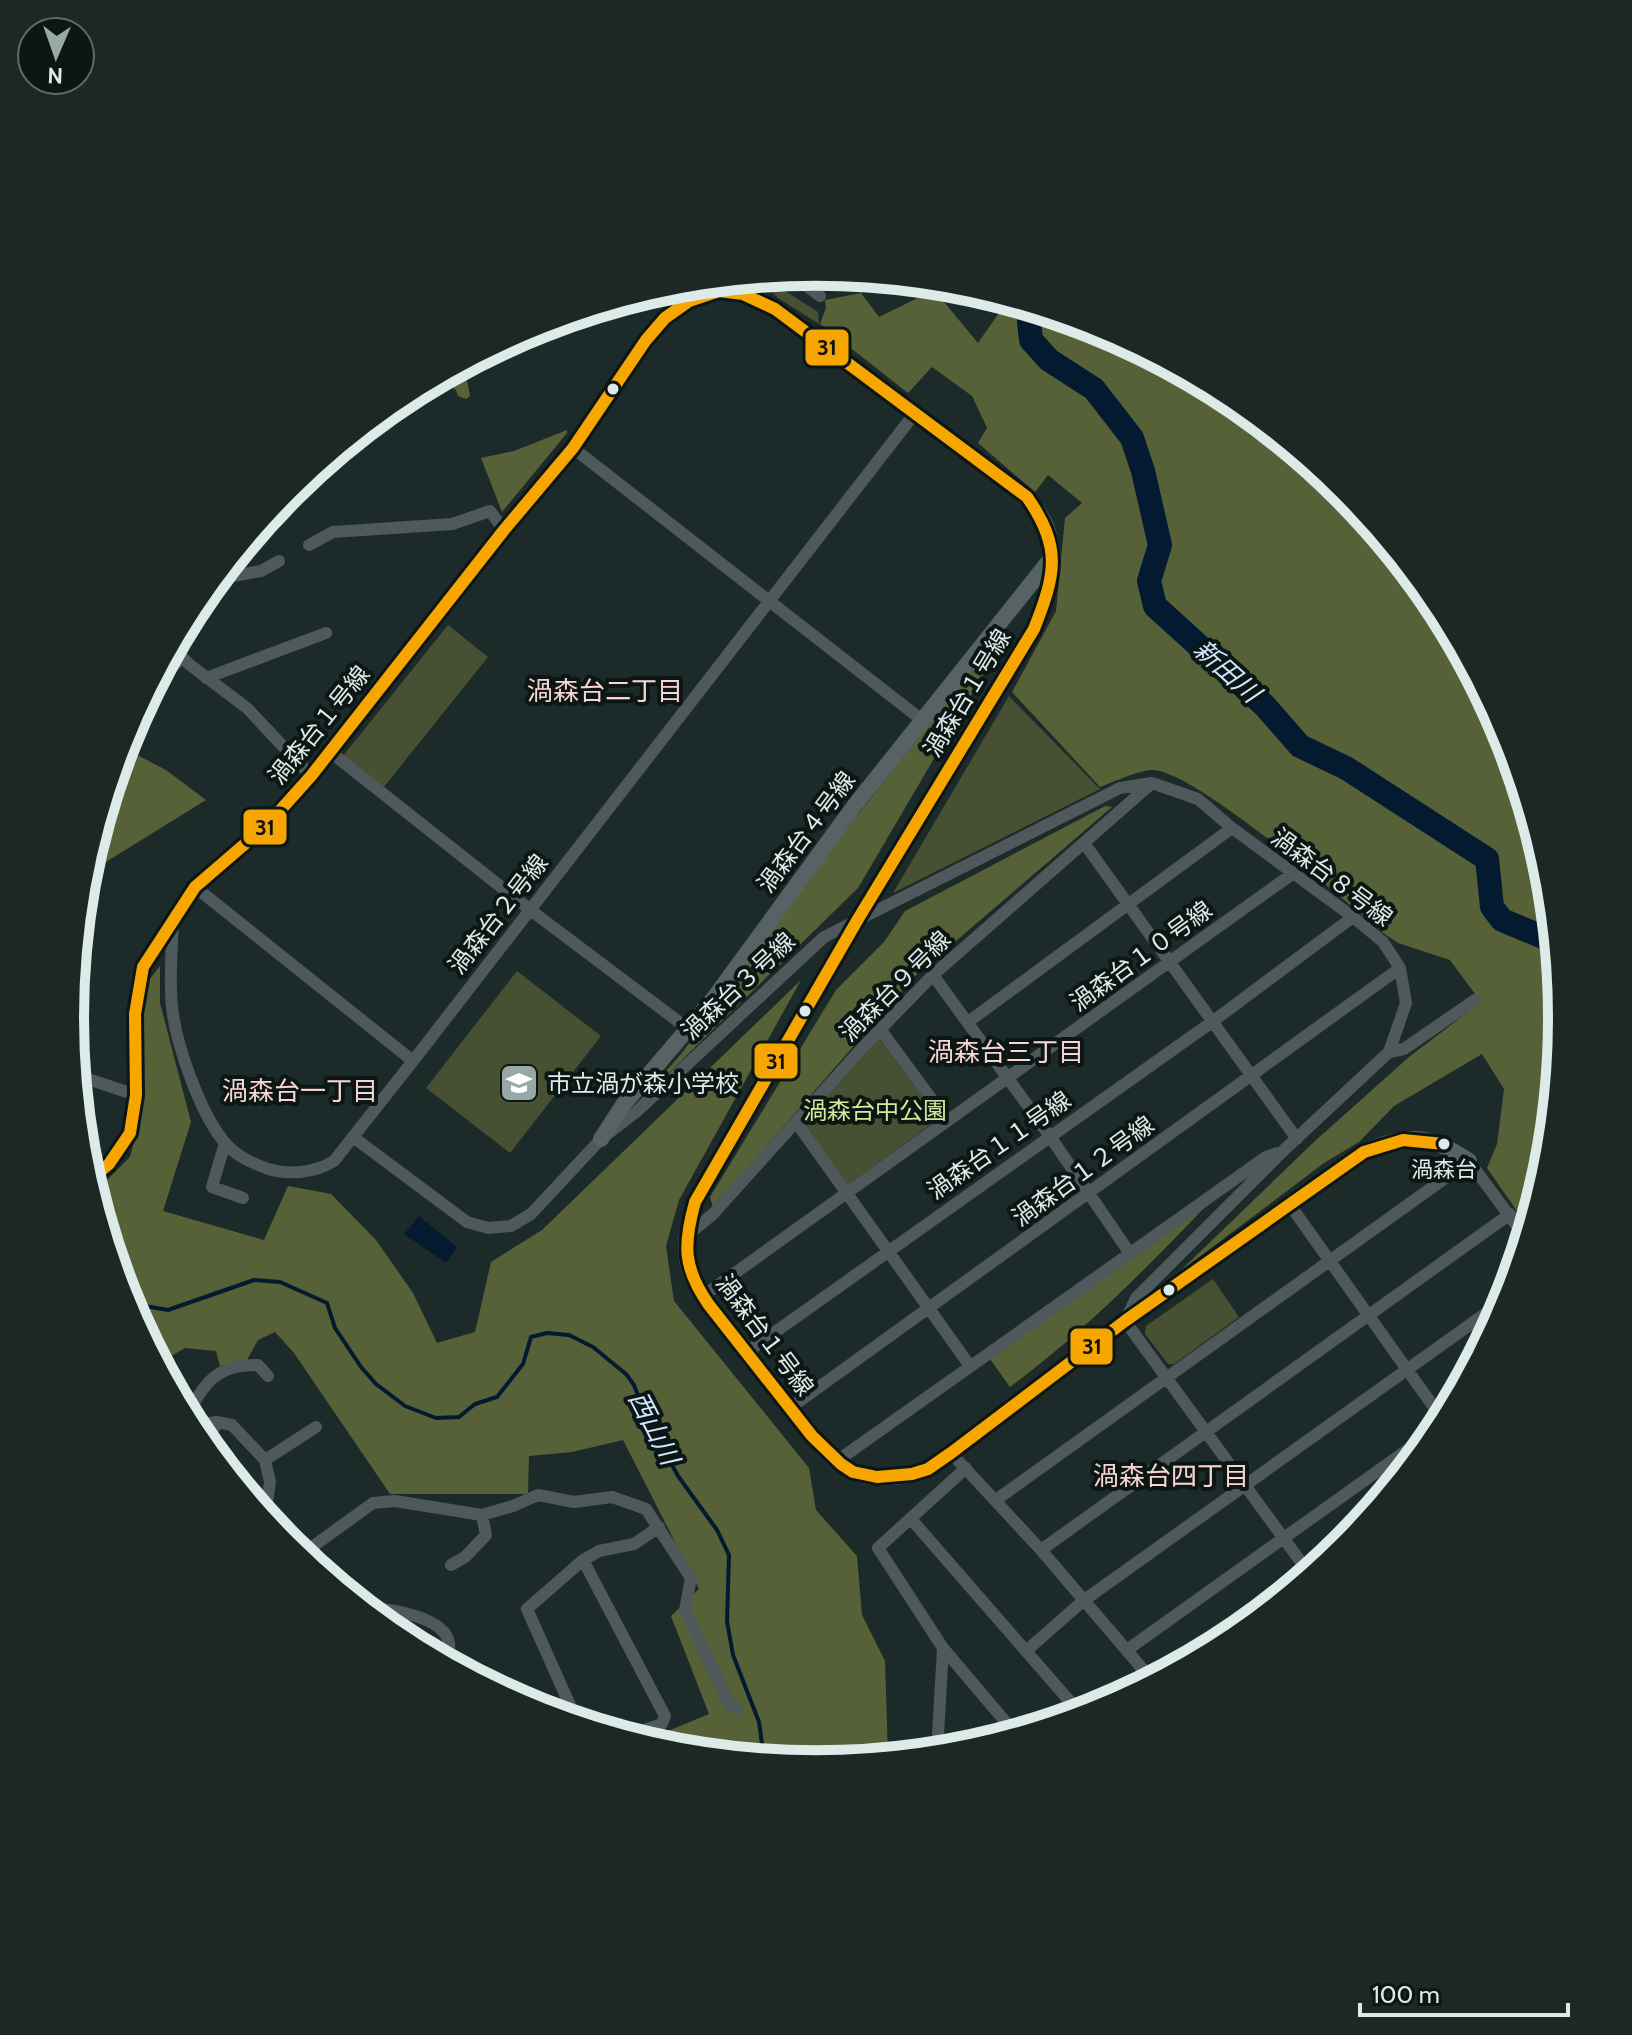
<svg xmlns="http://www.w3.org/2000/svg" width="1632" height="2035" font-family="Cabin,'Noto Sans JP',sans-serif">
<rect width="100%" height="100%" fill="#1c2b29"/>
<path fill="#475032" d="M 764,284 L 776,285 L 818,312 L 819,324 L 778,298 Z
M 448,625 L 488,657 L 383,788 L 343,756 Z
M 1009,696 L 1100,789 L 893,893 Z
M 517,971 L 601,1036 L 510,1153 L 426,1088 Z
M 879,1038 L 939,1119 L 848,1185 L 803,1122 Z
M 1213,1279 L 1239,1317 L 1174,1364 L 1168,1364 L 1145,1334 L 1146,1326 Z"/>
<path fill="#566137" d="M 934,290 L 978,343 L 1008,300 L 1102,328 L 1231,397 L 1344,490 L 1437,603 L 1505,732 L 1548,872 L 1562,1018 L 1548,1163 L 1528,1227 L 1487,1168 L 1497,1144 L 1504,1089 L 1482,1054 L 1394,1106 L 1359,1142 L 1324,1163 L 1178,1273 L 1315,1141 L 1409,1057 L 1481,1002 L 1450,960 L 1398,943 L 1386,935 C 1347,903 1193,769 1152,770 C 1140,770 1113,782 1100,787 L 1012,692 L 1056,611 L 1065,518 L 1082,503 L 1048,475 L 1035,492 L 978,443 L 987,428 L 972,396 L 932,367 L 908,393 L 820,324 L 826,308 L 825,300 L 861,293 L 879,317 Z
M 462,365 L 465,369 L 470,396 L 466,399 L 458,396 L 456,390 L 443,383 L 439,377 Z
M 567,430 L 567,433 L 502,512 L 481,458 L 514,451 Z
M 998,635 L 1006,636 L 858,888 L 635,1106 L 682,1053 L 794,897 Z
M 122,747 L 166,770 L 206,800 L 93,870 L 86,866 Z
M 1105,806 L 1112,807 L 914,977 L 713,1207 L 710,1197 L 836,990 L 884,942 L 905,911 Z
M 160,966 L 160,1003 L 191,1122 L 163,1211 L 264,1240 L 288,1186 L 331,1194 L 376,1240 L 413,1293 L 437,1343 L 475,1332 L 491,1262 L 542,1230 L 801,980 L 679,1200 L 666,1246 L 674,1301 L 809,1468 L 816,1510 L 857,1556 L 862,1615 L 885,1661 L 888,1756 L 816,1763 L 670,1749 L 644,1741 L 709,1714 L 671,1616 L 699,1589 L 623,1440 L 572,1452 L 529,1456 L 528,1494 L 390,1494 L 294,1353 L 275,1332 L 258,1340 L 247,1360 L 220,1366 L 216,1351 L 185,1348 L 159,1363 L 127,1303 L 94,1193 L 130,1157 L 140,1119 L 143,1001 L 149,980 Z
M 1229,1182 C 1160,1254 1090,1328 1010,1387 L 990,1359 Z
M 400,1621 L 440,1640 L 440,1658 L 392,1630 Z"/>
<path fill="#031a30" d="M 419,1216 L 457,1247 L 446,1263 L 404,1234 Z"/>
<g fill="none" stroke-linecap="round" stroke-linejoin="round">
<path stroke="#031a30" stroke-width="4" d="M 122,1287 L 145,1306 L 168,1310 L 254,1280 L 280,1282 L 327,1303 L 335,1328 L 361,1367 L 376,1384 L 405,1406 L 436,1418 L 459,1417 L 475,1404 L 497,1397 L 523,1364 L 531,1337 L 547,1333 L 569,1335 L 593,1347 L 626,1374 L 634,1385 L 647,1419 L 678,1476 L 717,1530 L 729,1555 L 727,1621 L 733,1655 L 759,1722 L 764,1758"/>
<path stroke="#031a30" stroke-width="24" d="M 1033,308 L 1029,322 L 1031,340 L 1049,360 L 1094,389 L 1132,438 L 1143,471 L 1160,545 L 1149,581 L 1155,606 L 1264,705 L 1300,746 L 1346,768 L 1487,859 L 1492,907 L 1502,920 L 1555,942"/>
<path stroke="#4f585a" stroke-width="12" d="M 791,274 L 820,296
M 573,448 L 922,720
M 309,545 L 333,532 L 452,524 L 490,511 L 504,530
M 217,579 L 261,571 L 279,561
M 172,647 L 190,665 L 247,708 L 311,776
M 156,678 L 183,658
M 206,678 L 326,633
M 329,751 L 529,909 L 687,1028
M 1084,843 L 1297,1139
M 195,887 L 413,1061
M 173,921 C 172,949 169,979 172,1007 C 176,1045 201,1116 226,1144 C 238,1157 252,1163 268,1169 C 289,1175 315,1173 334,1161 L 413,1061 L 915,413
M 933,975 L 1049,1135 L 1129,1252
M 968,1022 L 1232,828
M 880,1029 L 947,1120
M 1389,1052 L 1404,1049 L 1475,1000
M 76,1075 L 136,1095
M 796,1122 L 970,1366
M 353,1137 L 467,1222 L 488,1228 L 511,1226 L 531,1214 L 601,1139 L 636,1112 L 824,937 L 1120,788 L 1152,783 L 1198,799 L 1232,828 L 1353,917 L 1383,942 L 1400,968 L 1406,1003 L 1389,1052 L 1284,1150 L 1136,1298 L 1125,1321 L 1309,1573
M 225,1143 L 212,1187 L 243,1198
M 1290,1205 L 1443,1420
M 685,1237 L 713,1214 L 864,1046 L 933,975 L 1152,783
M 703,1296 L 1292,874
M 747,1352 L 1212,1022 L 1353,917
M 790,1408 L 1400,968
M 187,1416 C 204,1382 218,1364 258,1365 L 268,1376
M 192,1425 L 217,1422 L 232,1425 L 265,1460 L 270,1482 L 265,1517
M 206,1444 L 217,1422
M 951,1453 L 1041,1550 L 1152,1680
M 265,1460 L 316,1427
M 837,1461 L 1266,1157 L 1277,1153
M 966,1468 L 878,1548 L 943,1648 L 1015,1733
M 996,1500 L 1469,1161 L 1525,1237
M 911,1519 L 1080,1713
M 1041,1550 L 1510,1214
M 301,1555 L 373,1503 L 395,1501 L 482,1515 L 513,1506 L 538,1495 L 574,1502 L 612,1497 L 646,1509 L 691,1578 L 685,1610 L 730,1705 L 737,1709
M 583,1560 L 599,1551 L 634,1544 L 659,1527
M 451,1565 L 465,1557 L 486,1535 L 482,1515
M 366,1609 C 387,1607 445,1617 449,1643 C 450,1649 448,1657 447,1662
M 1127,1650 L 1438,1428
M 1026,1651 L 1083,1601 L 1506,1299
M 577,1721 L 527,1609 L 583,1560 L 665,1716 L 662,1724 L 627,1736
M 937,1752 L 943,1648"/>
<path stroke="#576265" stroke-width="16" d="M 601,1139 L 623,1105 L 714,998 L 855,805 L 1053,556
M 90,1180 L 109,1164 L 130,1133 L 136,1095 L 135,1014 L 143,967 L 195,887 L 268,824 L 311,776 L 504,530 L 573,448 L 646,340 L 665,318 L 689,301 L 719,291 L 743,294 L 775,309 L 1027,497 C 1032,505 1041,514 1045,524 C 1060,559 1048,595 1034,629 L 858,919 L 695,1202 C 688,1227 681,1248 691,1274 C 702,1303 729,1328 748,1353 C 770,1382 823,1458 853,1472 C 871,1480 901,1478 920,1472 C 930,1469 941,1459 951,1453 L 1125,1321 L 1364,1152 C 1409,1133 1429,1134 1469,1161"/>
<defs>
<path id="bus-1" d="M 90,1180 L 109,1164 L 130,1133 L 136,1095 L 135,1014 L 143,967 L 195,887 L 268,824 L 311,776 L 504,530 L 573,448 L 646,340 L 665,318 L 689,301 L 719,291 L 743,294 L 775,309 L 1027,497 C 1062,547 1056,574 1034,629 L 858,919 L 695,1202 C 683,1245 683,1268 709,1305 L 812,1436 L 841,1464 L 853,1472 L 877,1477 L 912,1474 L 928,1469 L 951,1453 L 1125,1321 L 1364,1152 L 1403,1140 L 1444,1144"/>
</defs>
<use href="#bus-1" stroke="#0b1615" stroke-width="18"/>
<use href="#bus-1" stroke="#f7a600" stroke-width="12"/>
</g>
<defs>
<symbol id="school-square" viewBox="-11 -11 22 22"><rect x="-9" y="-9" width="18" height="18" rx="4" fill="#99a8a5" stroke="#0b1615"/><path d="M0-5L7-2L0 1L-7-2ZM-4 1L0 2.5L4 1V4Q0 6-4 4Z" fill="#fff"/></symbol>
</defs>
<g fill-rule="evenodd">
<use href="#school-square" x="497" y="1061" width="44" height="44"/>
</g>
<g fill="#dcebe8" stroke="#0b1615" stroke-width="3">
<circle cx="613" cy="389" r="7"/>
<circle cx="805" cy="1011" r="7"/>
<circle cx="1444" cy="1144" r="7"/>
<circle cx="1169" cy="1290" r="7"/>
</g>
<g text-anchor="middle" dominant-baseline="central" stroke-width="8" stroke-linejoin="round" paint-order="stroke">
<g font-size="22" fill="#dcebe8" stroke="#0b1615">
<text x="1444" y="1169">渦森台</text>
</g>
<g font-size="24" fill="#dcebe8" stroke="#0b1615">
<text transform="translate(967 693) rotate(-59)">渦森台１号線</text>
<text transform="translate(319 725) rotate(-51)">渦森台１号線</text>
<text transform="translate(806 832) rotate(-53)">渦森台４号線</text>
<text transform="translate(1332 877) rotate(37)">渦森台８号線</text>
<text transform="translate(498 914) rotate(-52)">渦森台２号線</text>
<text transform="translate(1141 956) rotate(-36)">渦森台１０号線</text>
<text transform="translate(738 986) rotate(-43)">渦森台３号線</text>
<text transform="translate(895 986) rotate(-45)">渦森台９号線</text>
<text transform="translate(999 1145) rotate(-35)">渦森台１１号線</text>
<text transform="translate(1083 1171) rotate(-36)">渦森台１２号線</text>
<text transform="translate(765 1335) rotate(53)">渦森台１号線</text>
</g>
<g font-size="24" fill="#dcebe8" stroke="#0b1615" text-anchor="start">
<text x="547" y="1083">市立渦が森小学校</text>
</g>
<g font-size="24" fill="#d5e899" stroke="#0b1615">
<text x="875" y="1110">渦森台中公園</text>
</g>
<g font-size="26" font-style="italic" fill="#d0e6ff" stroke="#0b1615">
<text transform="translate(1227 671) rotate(42)">新田川</text>
<text transform="translate(654 1428) rotate(63)">西山川</text>
</g>
<g font-size="26" fill="#f8d4d2" stroke="#0b1615">
<text x="605" y="691">渦森台二丁目</text>
<text x="1006" y="1052">渦森台三丁目</text>
<text x="300" y="1091">渦森台一丁目</text>
<text x="1171" y="1476">渦森台四丁目</text>
</g>
</g>
<path d="M0 0H1632V2035H0ZM84 1018a732 732 0 1 1 1464 0a732 732 0 1 1-1464 0Z" fill="#1c2726" fill-rule="evenodd"/>
<path fill="none" stroke="#dcebe8" stroke-width="10" d="M84 1018a732 732 0 1 1 1464 0a732 732 0 1 1-1464 0Z"/>
<g stroke="#0b1615" stroke-width="3">
<rect x="804" y="328" width="46" height="39" rx="8" fill="#f7a600"/>
<rect x="242" y="808" width="46" height="38" rx="8" fill="#f7a600"/>
<rect x="753" y="1042" width="46" height="38" rx="8" fill="#f7a600"/>
<rect x="1069" y="1327" width="45" height="39" rx="8" fill="#f7a600"/>
</g>
<g font-size="22" text-anchor="middle" font-weight="bold" fill="#111">
<text x="827" y="355">31</text>
<text x="265" y="835">31</text>
<text x="776" y="1069">31</text>
<text x="1092" y="1354">31</text>
</g>
<g transform="translate(56 56) rotate(182)"><circle r="38" fill="#0b1615" stroke="#5f6b69" stroke-width="2"/>
<path d="M0-6L14 30L0 20L-14 30Z" fill="#99a8a5"/>
<text y="-12" font-size="22" font-weight="bold" text-anchor="middle" fill="#dcebe8">N</text>
</g>
<path d="M1360 2003v12h208v-12" fill="none" stroke="#dcebe8" stroke-width="4"/>
<text x="1372" y="2003" font-size="24" fill="#dcebe8" stroke="#0b1615" stroke-width="6" paint-order="stroke">100 m</text>
</svg>
